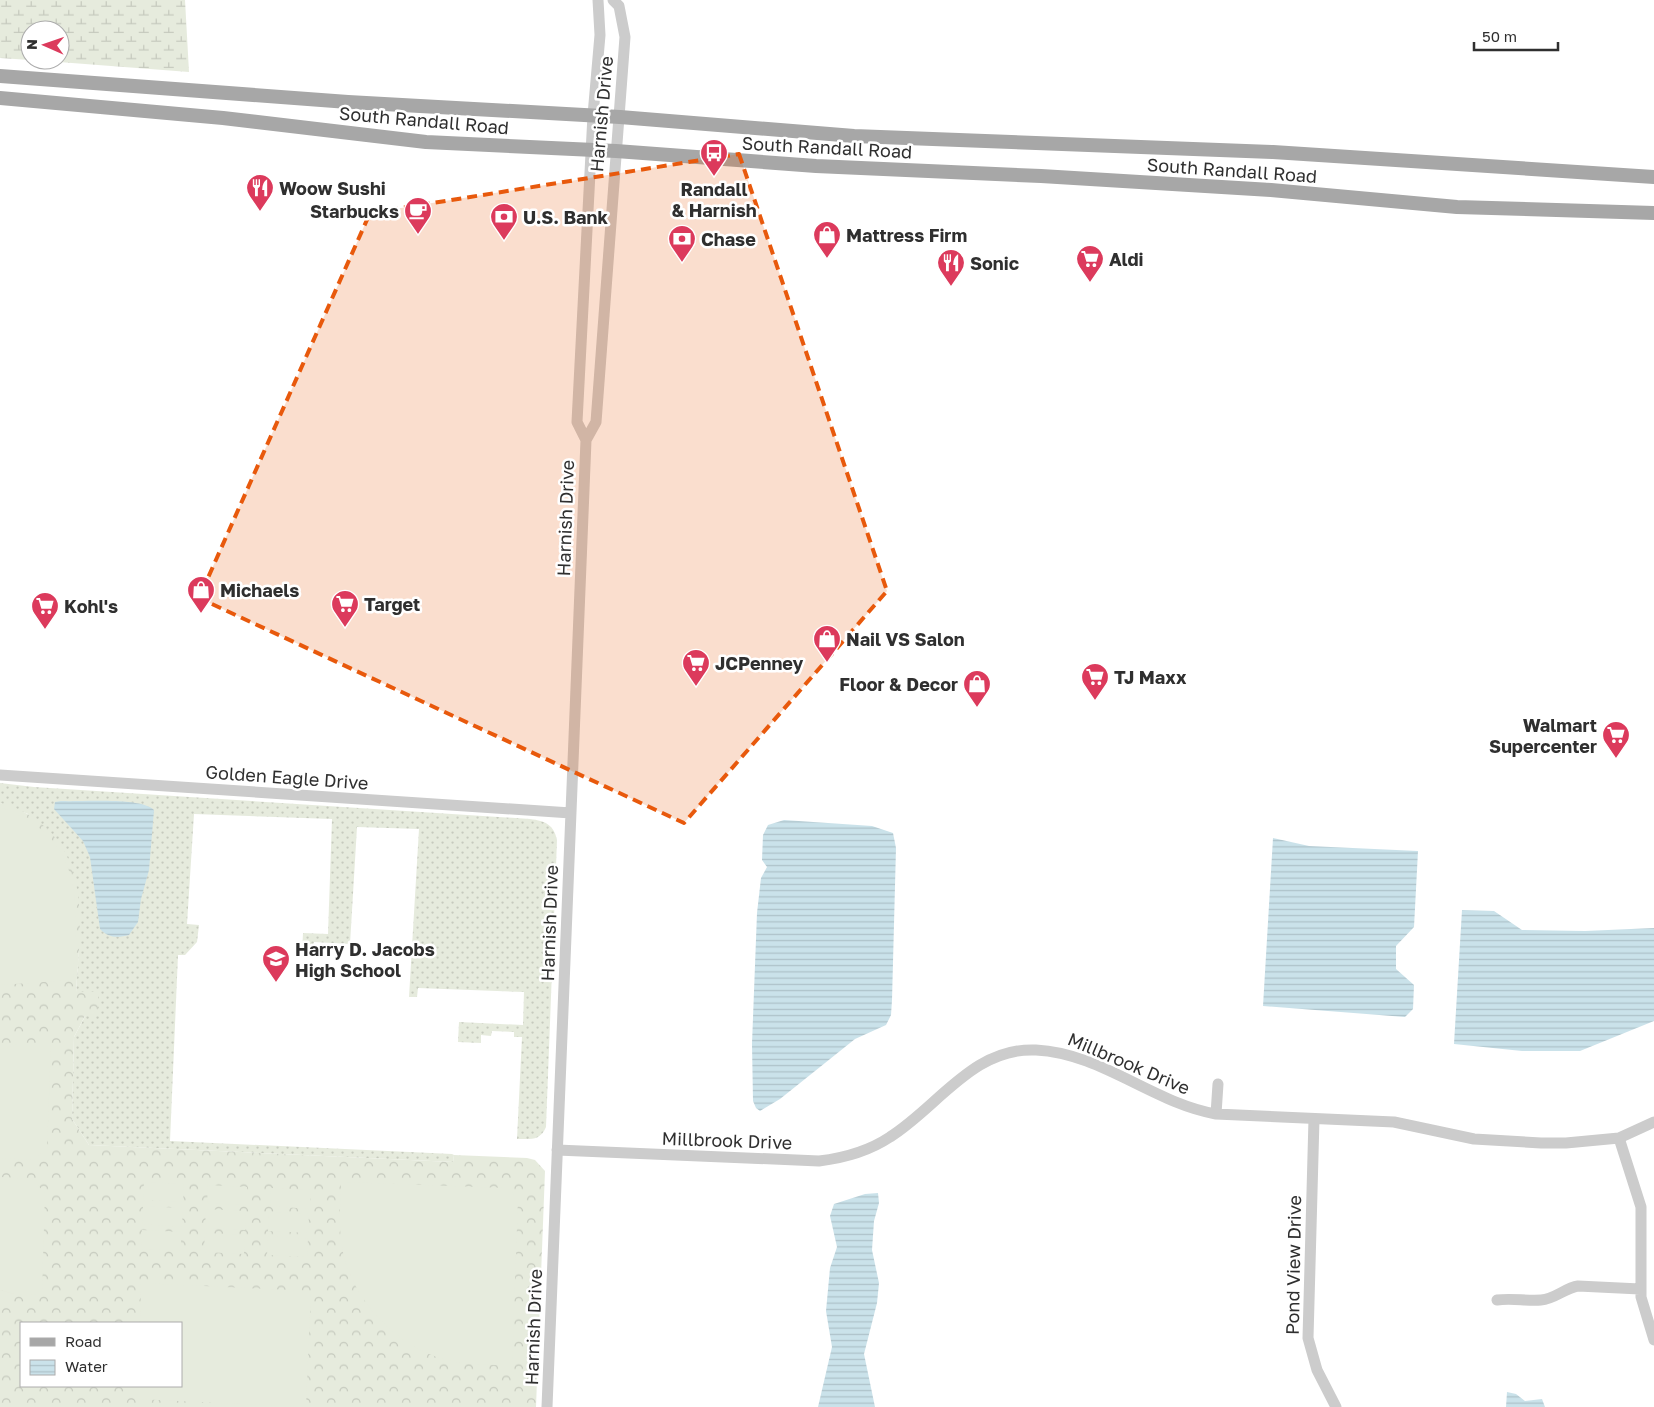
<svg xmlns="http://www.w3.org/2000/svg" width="1654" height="1407" font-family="'Golos Text',sans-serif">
<defs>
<pattern id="grass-dots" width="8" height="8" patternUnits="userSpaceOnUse" patternTransform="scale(1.25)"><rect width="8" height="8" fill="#e6ebdd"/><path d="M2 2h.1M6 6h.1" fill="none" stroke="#c6cabe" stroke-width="1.8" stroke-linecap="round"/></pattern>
<pattern id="forest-crowns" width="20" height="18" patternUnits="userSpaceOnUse" patternTransform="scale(1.25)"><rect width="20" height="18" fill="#e6ebdd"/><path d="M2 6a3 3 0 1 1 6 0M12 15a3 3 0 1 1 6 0" fill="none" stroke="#c6cabe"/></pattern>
<pattern id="wetland-marsh" width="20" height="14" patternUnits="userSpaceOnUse" patternTransform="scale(1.25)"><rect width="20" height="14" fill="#e6ebdd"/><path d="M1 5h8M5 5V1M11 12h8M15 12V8" fill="none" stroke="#c6cabe"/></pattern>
<pattern id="water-rules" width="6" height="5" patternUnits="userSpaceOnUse" patternTransform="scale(1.25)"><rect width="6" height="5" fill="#cae2ea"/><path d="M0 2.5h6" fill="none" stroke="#aec2c9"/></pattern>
</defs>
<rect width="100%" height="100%" fill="#fff"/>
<path fill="url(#grass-dots)" d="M 0,783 L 34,787 L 530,819 C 546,821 554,825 557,840 L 546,1127 C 540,1141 531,1139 517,1139 L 522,1037 L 514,1037 L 514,1032 L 492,1031 L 491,1036 L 481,1035 L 481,1043 L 458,1042 L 459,1022 L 523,1025 L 524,992 L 418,988 L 417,997 L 409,997 L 419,829 L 357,827 L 350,944 L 314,942 L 313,953 L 302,953 L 303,933 L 328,934 L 332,819 L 194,814 L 187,924 L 199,925 L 197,942 L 185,955 L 178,955 L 170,1141 L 452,1154 L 454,1155 L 453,1162 L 89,1145 L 72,1119 L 74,1037 L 98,992 L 76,992 L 79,947 L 28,814 L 0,803 Z"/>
<path fill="url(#forest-crowns)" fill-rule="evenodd" d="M 0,803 C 12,805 25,812 35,819 C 92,859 80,931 76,992 L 98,992 L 98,1013 L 85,1016 L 74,1037 L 72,1119 L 89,1145 L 453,1162 L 454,1155 L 527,1158 L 535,1160 L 545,1171 L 536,1407 L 0,1407 ZM 21,1323 L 181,1323 L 181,1386 L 21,1386 Z"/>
<path fill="url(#wetland-marsh)" d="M 0,0 L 185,0 L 189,72 L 33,60 L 60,60 L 60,30 L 30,30 L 30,60 L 0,58 Z"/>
<path fill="#e6ebdd" d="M 0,807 C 88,839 77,904 73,980 L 0,985 Z
M 19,1044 L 51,1044 L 47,1149 L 32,1160 L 0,1158 L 0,1049 Z
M 0,1177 L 32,1179 L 45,1193 L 42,1295 L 14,1294 L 0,1290 Z
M 144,1182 L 184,1184 L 183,1202 L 143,1200 Z
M 341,1182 L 508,1188 L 518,1199 L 512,1365 C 493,1365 474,1365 455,1362 C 407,1353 365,1314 348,1269 C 337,1242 340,1210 341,1182 Z
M 208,1185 L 247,1187 L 247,1205 L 207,1203 Z
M 271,1188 L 311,1190 L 310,1209 L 270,1206 Z
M 143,1206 L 183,1208 L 182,1227 L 142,1224 Z
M 206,1209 L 246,1211 L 245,1230 L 205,1228 Z
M 269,1212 L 309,1214 L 308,1233 L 268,1231 Z
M 142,1230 L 181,1232 L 181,1251 L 141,1249 Z
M 205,1233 L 245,1235 L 244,1254 L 204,1252 Z
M 268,1236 L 308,1239 L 307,1257 L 267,1255 Z
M 141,1283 L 311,1291 L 306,1407 L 137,1399 L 137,1386 L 181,1386 L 181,1323 L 140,1323 Z"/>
<path fill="url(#water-rules)" d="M 61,801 C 82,802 141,797 154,810 L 149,870 L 141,899 L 138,922 L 129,935 C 118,938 108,938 100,929 L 90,857 L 83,841 L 54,809 L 55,802 Z
M 784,820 L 872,826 L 893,833 L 896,848 L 892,1000 L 891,1015 L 886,1025 L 855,1039 L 780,1099 L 760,1111 L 756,1108 L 753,1101 L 752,1044 L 757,913 L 761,878 L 767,867 L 762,860 L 763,835 L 768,825 Z
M 1273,838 L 1309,846 L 1418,851 L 1414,927 L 1396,946 L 1396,969 L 1414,985 L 1413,1009 L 1405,1017 L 1263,1006 Z
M 1462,910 L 1494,911 L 1522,930 L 1585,931 L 1654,928 L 1654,1021 L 1580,1051 L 1522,1051 L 1454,1044 Z
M 878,1193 L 879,1203 L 874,1221 L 872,1250 L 879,1283 L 877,1303 L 864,1354 L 875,1407 L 818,1407 L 832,1347 L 826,1311 L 830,1268 L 837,1247 L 830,1216 L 834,1204 L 865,1194 Z
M 1507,1392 L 1516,1394 L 1525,1401 L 1542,1399 L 1545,1407 L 1506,1407 Z"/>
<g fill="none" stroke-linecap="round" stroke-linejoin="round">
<path stroke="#ccc" stroke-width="11" d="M 586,440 L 577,422 L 593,115 L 600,35 L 598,0
M 0,775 L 571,813
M 1216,1114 L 1218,1084
M 1314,1119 L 1308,1338 L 1317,1370 L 1336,1407
M 1619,1138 L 1641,1207 L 1641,1297 L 1654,1340
M 557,1150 L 819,1161 C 844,1158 869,1151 890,1137 C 938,1107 973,1047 1036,1050 C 1101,1053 1153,1103 1216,1114 L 1394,1122 L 1474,1139 L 1541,1143 L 1566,1143 L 1619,1138 L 1654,1122
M 1497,1300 C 1511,1298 1526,1301 1541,1300 C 1555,1299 1565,1288 1578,1286 L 1640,1289
M 547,1407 L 586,440 L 596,422 L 625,37 L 619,6 L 613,0"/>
<path stroke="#a7a7a7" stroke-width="14" d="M 0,76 L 348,102 L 620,117 L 854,136 L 1273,152 L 1654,177
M 0,98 L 223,118 L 426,142 L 616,151 L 816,166 L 1041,176 L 1271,190 L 1457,207 L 1654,213"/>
</g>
<path fill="#e8590c" fill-opacity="0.2" stroke="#e8590c" stroke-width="4" stroke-dasharray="10 6" stroke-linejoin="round" d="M 739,154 L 887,591 L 684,823 L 199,598 L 370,213 Z"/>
<defs>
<symbol id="bus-pin" viewBox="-11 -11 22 30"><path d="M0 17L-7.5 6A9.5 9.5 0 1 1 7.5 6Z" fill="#dc3a5c" stroke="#fff"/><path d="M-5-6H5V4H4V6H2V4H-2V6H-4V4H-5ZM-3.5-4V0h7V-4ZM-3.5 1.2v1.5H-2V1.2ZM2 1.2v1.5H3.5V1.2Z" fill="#fff"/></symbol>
<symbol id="restaurant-pin" viewBox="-11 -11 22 30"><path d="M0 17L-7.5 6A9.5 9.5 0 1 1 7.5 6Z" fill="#dc3a5c" stroke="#fff"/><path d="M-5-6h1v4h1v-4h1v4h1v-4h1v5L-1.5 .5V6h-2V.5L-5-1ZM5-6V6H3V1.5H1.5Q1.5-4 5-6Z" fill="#fff"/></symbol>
<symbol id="cafe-pin" viewBox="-11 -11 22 30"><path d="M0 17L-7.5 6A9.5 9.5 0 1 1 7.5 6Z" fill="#dc3a5c" stroke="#fff"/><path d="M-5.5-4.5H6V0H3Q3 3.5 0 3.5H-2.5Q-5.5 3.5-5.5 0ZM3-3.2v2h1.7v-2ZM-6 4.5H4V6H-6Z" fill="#fff"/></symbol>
<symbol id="bank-pin" viewBox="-11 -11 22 30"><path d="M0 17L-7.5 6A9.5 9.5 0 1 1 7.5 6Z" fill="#dc3a5c" stroke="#fff"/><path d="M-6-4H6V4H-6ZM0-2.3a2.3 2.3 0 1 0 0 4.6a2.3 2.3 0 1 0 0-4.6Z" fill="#fff"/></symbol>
<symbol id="shop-pin" viewBox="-11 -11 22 30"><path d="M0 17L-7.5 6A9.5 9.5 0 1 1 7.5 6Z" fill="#dc3a5c" stroke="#fff"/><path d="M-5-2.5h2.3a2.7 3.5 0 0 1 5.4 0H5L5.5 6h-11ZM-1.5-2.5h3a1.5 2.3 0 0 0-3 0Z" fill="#fff"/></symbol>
<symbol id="supermarket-pin" viewBox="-11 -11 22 30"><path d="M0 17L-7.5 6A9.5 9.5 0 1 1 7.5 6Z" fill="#dc3a5c" stroke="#fff"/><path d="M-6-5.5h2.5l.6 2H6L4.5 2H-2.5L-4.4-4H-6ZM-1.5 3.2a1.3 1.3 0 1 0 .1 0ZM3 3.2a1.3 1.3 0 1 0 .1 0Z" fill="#fff"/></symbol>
<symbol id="school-pin" viewBox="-11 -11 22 30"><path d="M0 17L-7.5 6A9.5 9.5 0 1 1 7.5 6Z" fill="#dc3a5c" stroke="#fff"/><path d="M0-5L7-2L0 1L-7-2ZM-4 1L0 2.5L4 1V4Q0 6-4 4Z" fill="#fff"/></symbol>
</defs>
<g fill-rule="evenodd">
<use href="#bus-pin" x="698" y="137" width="32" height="43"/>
<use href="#restaurant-pin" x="244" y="172" width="32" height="43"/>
<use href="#cafe-pin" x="402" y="195" width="32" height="43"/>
<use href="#bank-pin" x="488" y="201" width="32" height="43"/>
<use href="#shop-pin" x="811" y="219" width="32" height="43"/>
<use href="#bank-pin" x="666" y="223" width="32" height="43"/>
<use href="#supermarket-pin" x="1074" y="243" width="32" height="43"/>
<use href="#restaurant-pin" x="935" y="247" width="32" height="43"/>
<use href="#shop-pin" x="185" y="574" width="32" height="43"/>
<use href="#supermarket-pin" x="329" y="588" width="32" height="43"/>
<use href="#supermarket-pin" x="29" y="590" width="32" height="43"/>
<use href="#shop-pin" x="811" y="623" width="32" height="43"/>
<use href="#supermarket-pin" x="680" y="647" width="32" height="43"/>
<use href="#supermarket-pin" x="1079" y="661" width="32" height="43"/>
<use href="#shop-pin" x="961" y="668" width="32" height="43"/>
<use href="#supermarket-pin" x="1600" y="719" width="32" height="43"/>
<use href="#school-pin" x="260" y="943" width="32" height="43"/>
</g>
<g text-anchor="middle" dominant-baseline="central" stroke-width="5" stroke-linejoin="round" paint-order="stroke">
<g font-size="18" fill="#2f2f2f" stroke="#fff">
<text transform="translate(601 114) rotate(-85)">Harnish Drive</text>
<text transform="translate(424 120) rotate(5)">South Randall Road</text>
<text transform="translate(827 147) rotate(3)">South Randall Road</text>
<text transform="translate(1232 170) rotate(4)">South Randall Road</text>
<text transform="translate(565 518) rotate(-88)">Harnish Drive</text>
<text transform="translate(287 777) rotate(4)">Golden Eagle Drive</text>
<text transform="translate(549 923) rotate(-88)">Harnish Drive</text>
<text transform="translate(1129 1063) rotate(23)">Millbrook Drive</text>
<text transform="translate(727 1140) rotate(2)">Millbrook Drive</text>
<text transform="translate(1293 1265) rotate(-89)">Pond View Drive</text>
<text transform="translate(533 1327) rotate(-88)">Harnish Drive</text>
</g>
<g font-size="18" font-weight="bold" fill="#2f2f2f" stroke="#fff" text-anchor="start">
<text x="279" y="188">Woow Sushi</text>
<text x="714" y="189" text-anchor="middle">Randall<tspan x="714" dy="21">&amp; Harnish</tspan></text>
<text x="399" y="211" text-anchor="end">Starbucks</text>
<text x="523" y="217">U.S. Bank</text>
<text x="846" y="235">Mattress Firm</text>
<text x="701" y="239">Chase</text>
<text x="1109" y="259">Aldi</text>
<text x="970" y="263">Sonic</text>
<text x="220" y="590">Michaels</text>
<text x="364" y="604">Target</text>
<text x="64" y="606">Kohl's</text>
<text x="846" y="639">Nail VS Salon</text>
<text x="715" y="663">JCPenney</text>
<text x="1114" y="677">TJ Maxx</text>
<text x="958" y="684" text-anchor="end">Floor &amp; Decor</text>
<text x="1597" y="725" text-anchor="end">Walmart<tspan x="1597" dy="21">Supercenter</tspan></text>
<text x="295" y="949">Harry D. Jacobs<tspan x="295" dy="21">High School</tspan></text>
</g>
</g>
<rect x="20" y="1322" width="162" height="65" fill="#ffffff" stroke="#acacac"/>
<rect x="30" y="1338" width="25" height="8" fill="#a7a7a7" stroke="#acacac"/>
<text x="65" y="1347" font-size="15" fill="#2f2f2f">Road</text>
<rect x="30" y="1360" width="25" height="15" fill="url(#water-rules)" stroke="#acacac"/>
<text x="65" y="1372" font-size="15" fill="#2f2f2f">Water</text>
<g transform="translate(45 45) rotate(272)"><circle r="24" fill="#ffffff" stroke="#acacac"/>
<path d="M0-4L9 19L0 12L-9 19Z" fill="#dc3a5c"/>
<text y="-8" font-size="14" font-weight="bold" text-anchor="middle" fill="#2f2f2f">N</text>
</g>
<path d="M1474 42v8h84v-8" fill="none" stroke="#2f2f2f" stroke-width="2.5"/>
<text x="1482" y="42" font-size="15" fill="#2f2f2f" stroke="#ffffff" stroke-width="4" paint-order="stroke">50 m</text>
</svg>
